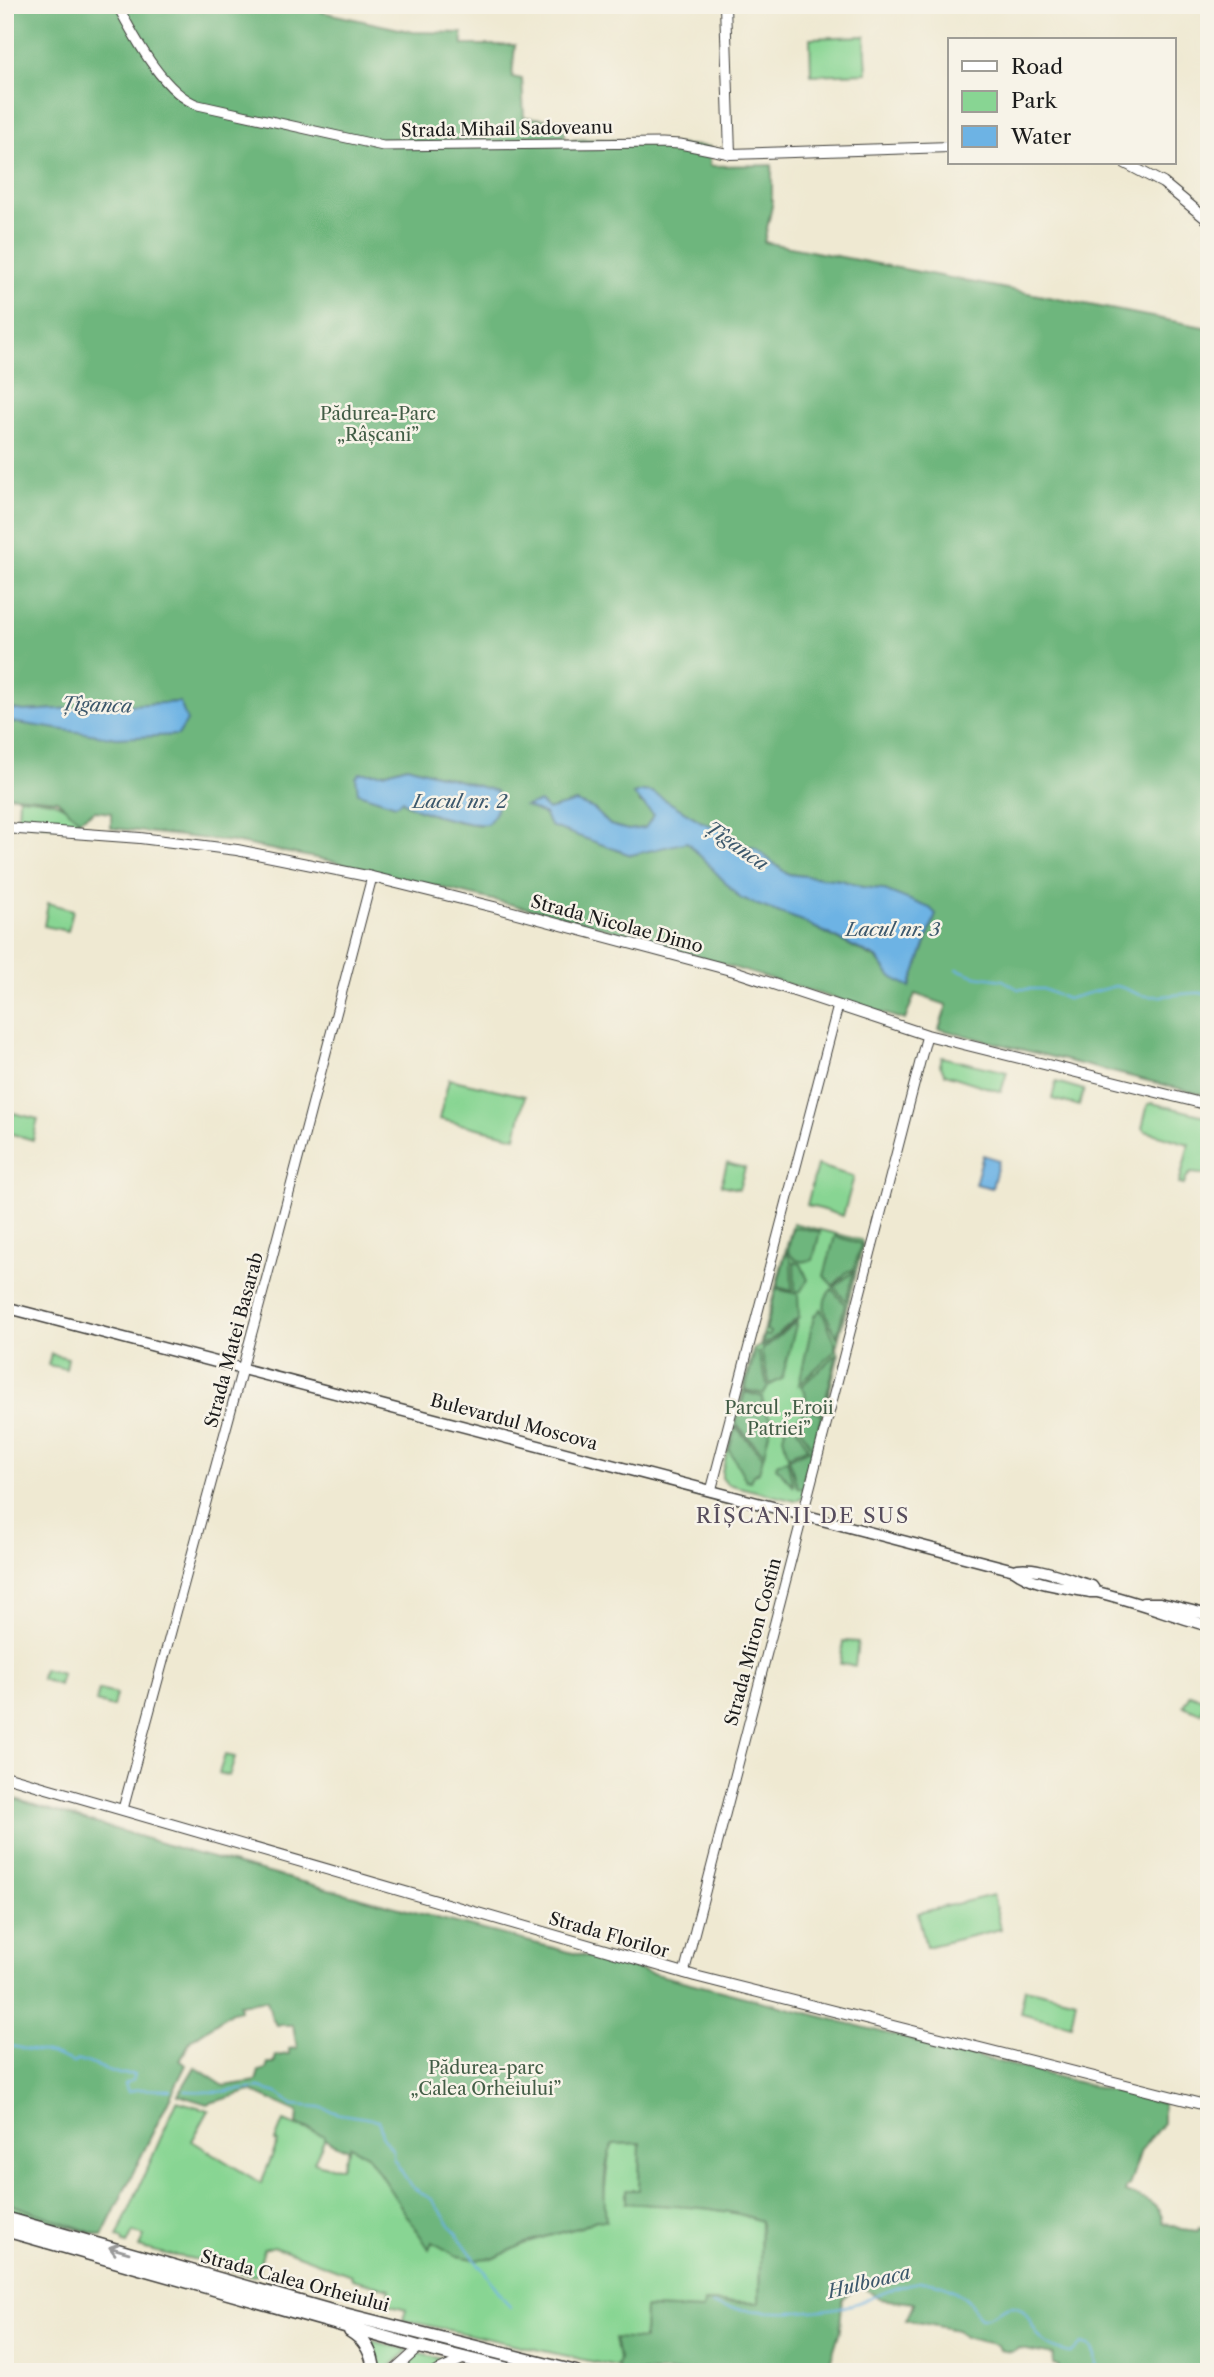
<svg xmlns="http://www.w3.org/2000/svg" width="1214" height="2377" font-family="'Libre Caslon Text',serif">
<rect width="100%" height="100%" fill="#f7f3e8"/>
<filter id="ink" filterUnits="userSpaceOnUse"><feTurbulence type="fractalNoise" baseFrequency=".0143" numOctaves="2"/><feDisplacementMap in="SourceGraphic" scale="14" xChannelSelector="R" yChannelSelector="G"/><feConvolveMatrix kernelMatrix="1 2 1 2 8 2 1 2 1" color-interpolation-filters="sRGB"/></filter>
<filter id="wash" filterUnits="userSpaceOnUse"><feTurbulence type="fractalNoise" baseFrequency=".00686" numOctaves="4" result="noise"/><feDisplacementMap in="SourceGraphic" scale="28" xChannelSelector="R" yChannelSelector="G"/><feGaussianBlur stdDeviation="1.57" result="paint"/><feColorMatrix in="noise" values="0 0 0 0 0 0 0 0 0 0 0 0 0 0 0 0 0 1.4 0 .05"/><feComposite in="paint" operator="in"/></filter>
<g filter="url(#wash)">
<rect width="100%" height="100%" fill="#efe9d2"/>
<path fill="#88d593" stroke="#527858" stroke-width="2" d="M 865,36 L 867,73 L 811,75 L 810,38 Z
M 19,797 C 44,799 70,800 82,827 L 18,822 Z
M 48,903 L 73,910 L 68,931 L 44,926 Z
M 942,1057 L 1007,1072 L 1001,1092 L 945,1074 L 940,1065 Z
M 449,1079 L 525,1096 L 516,1137 L 439,1119 Z
M 1056,1082 L 1084,1090 L 1079,1106 L 1052,1099 Z
M 1152,1103 L 1209,1117 L 1209,1175 L 1191,1173 L 1186,1178 L 1184,1185 L 1179,1184 L 1189,1144 L 1145,1131 L 1142,1128 L 1148,1104 Z
M 5,1111 L 38,1119 L 33,1140 L 5,1132 Z
M 727,1163 L 745,1168 L 739,1189 L 721,1185 Z
M 817,1165 L 854,1177 L 843,1216 L 807,1205 Z
M 793,1223 L 861,1240 L 863,1245 L 836,1348 L 839,1354 L 802,1497 L 795,1501 L 727,1484 L 722,1478 L 722,1472 L 753,1350 L 760,1346 Z
M 51,1354 L 68,1358 L 66,1369 L 48,1365 Z
M 843,1641 L 858,1642 L 855,1666 L 840,1664 Z
M 43,1669 L 62,1674 L 59,1685 L 41,1679 Z
M 99,1690 L 116,1694 L 113,1707 L 96,1702 Z
M 1190,1694 L 1206,1700 L 1201,1713 L 1183,1706 Z
M 225,1755 L 235,1757 L 229,1776 L 219,1773 Z
M 993,1895 L 1001,1929 L 926,1947 L 918,1913 Z
M 1025,1988 L 1076,2000 L 1071,2025 L 1020,2013 Z
M 177,2101 L 209,2110 L 192,2141 L 261,2183 L 278,2142 L 275,2141 L 283,2121 L 326,2136 L 314,2162 L 327,2166 L 341,2167 L 350,2146 L 367,2155 L 429,2248 L 432,2241 L 457,2256 L 495,2258 L 530,2241 L 581,2227 L 596,2220 L 604,2197 L 609,2152 L 612,2144 L 640,2143 L 639,2190 L 626,2203 C 669,2206 722,2205 761,2221 L 759,2303 L 704,2302 L 704,2310 L 645,2308 L 644,2341 L 619,2359 L 617,2367 L 403,2320 L 406,2309 L 387,2304 L 390,2289 L 352,2279 L 351,2275 L 274,2246 L 264,2249 L 257,2275 L 252,2276 C 228,2269 202,2259 177,2256 C 164,2254 152,2251 139,2247 L 144,2236 L 133,2232 L 127,2244 L 123,2243 L 122,2239 L 117,2237 Z
M 5,2202 L 102,2236 L 5,2210 Z
M 365,2339 L 409,2350 L 384,2372 L 376,2372 Z
M 418,2354 L 421,2354 L 446,2360 L 422,2372 L 397,2372 Z"/>
<path fill="#6eb67d" stroke="#45694c" stroke-width="2" fill-rule="evenodd" d="M 5,5 L 320,5 L 322,12 L 413,32 L 462,33 L 463,45 L 515,45 L 512,77 L 522,79 L 524,117 L 564,121 L 565,140 L 604,139 L 710,147 L 710,166 L 772,165 L 772,206 L 764,242 L 1209,328 L 1209,1096 L 939,1029 L 947,1005 L 915,994 L 905,1020 L 584,922 L 331,861 L 233,842 L 111,828 L 111,813 L 95,811 L 79,820 L 57,800 L 5,795 L 5,723 L 180,702 L 24,711 L 5,708 ZM 407,766 L 496,791 L 499,803 L 481,825 C 463,824 413,812 402,800 L 396,805 L 359,793 L 360,773 L 383,773 ZM 652,792 L 702,822 L 720,829 L 737,845 L 755,848 L 787,874 L 841,880 L 862,887 L 882,889 L 936,914 L 910,987 L 890,976 L 877,959 L 800,920 L 741,899 L 687,841 L 631,855 L 551,826 L 545,815 L 547,810 L 576,802 L 594,809 L 610,825 L 628,830 L 646,828 L 654,815 L 648,807 L 639,802 Z
M 797,1227 L 820,1232 L 813,1260 C 802,1263 794,1262 788,1251 L 792,1228 Z
M 835,1236 L 859,1243 L 861,1245 L 854,1269 L 847,1272 L 833,1286 L 824,1276 Z
M 786,1252 L 791,1260 L 792,1291 L 777,1287 Z
M 794,1262 L 801,1264 L 808,1280 L 800,1292 L 795,1291 Z
M 854,1271 L 846,1301 L 834,1287 Z
M 776,1289 L 798,1294 L 799,1317 L 762,1347 L 764,1335 L 769,1336 L 770,1332 L 766,1330 Z
M 832,1289 L 845,1304 L 837,1337 C 829,1320 816,1304 832,1289 Z
M 821,1309 L 835,1342 L 835,1351 L 799,1384 L 814,1316 Z
M 797,1321 L 782,1379 L 770,1385 L 761,1351 Z
M 755,1352 L 758,1352 L 768,1387 L 764,1394 L 745,1390 Z
M 837,1354 L 823,1410 L 807,1406 L 805,1392 L 801,1386 Z
M 745,1392 L 763,1397 L 764,1410 L 772,1420 L 764,1454 L 736,1424 Z
M 806,1409 L 822,1413 L 813,1447 L 811,1446 L 796,1421 Z
M 793,1422 L 808,1447 L 788,1456 L 783,1437 L 786,1424 Z
M 736,1427 L 763,1457 L 759,1472 L 753,1475 L 750,1481 L 746,1480 L 729,1450 Z
M 810,1449 L 813,1450 L 803,1480 L 806,1482 L 804,1489 L 797,1487 L 789,1458 Z
M 787,1459 L 793,1484 L 793,1486 L 776,1467 L 777,1464 Z
M 5,1796 L 194,1853 L 433,1917 L 1163,2104 L 1163,2123 L 1141,2150 L 1129,2186 L 1127,2186 L 1125,2192 C 1141,2198 1160,2202 1163,2222 L 1181,2229 L 1198,2231 L 1199,2228 L 1209,2230 L 1209,2372 L 1058,2372 L 1059,2366 L 1053,2364 L 1054,2355 L 1020,2349 L 1011,2352 L 1000,2350 L 998,2345 L 964,2337 L 957,2330 L 906,2320 L 914,2303 L 879,2299 L 860,2284 L 842,2300 L 840,2330 L 827,2372 L 621,2372 L 617,2367 L 619,2359 L 615,2338 L 644,2340 L 645,2308 L 703,2310 L 704,2302 L 759,2303 L 761,2221 C 722,2205 668,2207 626,2203 L 626,2190 L 639,2190 L 640,2143 L 613,2144 C 602,2166 604,2197 606,2221 L 596,2220 L 581,2227 L 530,2241 L 495,2258 L 474,2259 L 457,2256 L 432,2242 L 429,2249 L 367,2155 L 350,2146 L 348,2150 L 324,2139 L 325,2136 L 297,2124 L 298,2112 L 251,2091 L 207,2104 L 178,2095 L 195,2067 L 224,2086 L 256,2081 L 259,2071 L 266,2069 L 268,2063 L 274,2063 L 276,2056 L 289,2054 L 289,2049 L 297,2048 L 293,2025 L 277,2025 L 272,2019 L 267,2000 L 239,2004 L 240,2010 L 232,2012 L 191,2040 L 180,2060 L 186,2065 L 102,2236 L 5,2202 Z"/>
<path fill="#6db3e4" stroke="#446880" stroke-width="2" d="M 180,702 L 187,721 L 178,735 L 117,738 L 11,722 L 5,723 L 5,708 L 24,711 Z
M 407,766 L 496,791 C 500,804 497,814 487,824 C 470,826 414,812 402,800 L 396,805 L 358,793 L 356,777 L 360,773 L 384,773 Z
M 642,791 L 652,792 L 702,822 L 720,829 L 737,845 L 755,848 L 787,874 L 841,880 L 862,887 L 882,889 L 930,908 L 936,914 L 910,987 L 890,976 L 877,958 L 800,920 L 741,899 L 687,842 L 631,855 L 550,826 L 545,815 L 525,806 L 540,802 L 548,810 L 576,802 L 594,809 L 610,825 L 628,830 L 645,828 L 654,815 L 633,794 Z
M 983,1155 L 999,1160 L 992,1188 L 975,1184 Z"/>
<g fill="none" stroke-linecap="round" stroke-linejoin="round">
<path stroke="#6db3e4" stroke-width="2" d="M 957,969 L 975,976 L 1003,980 L 1018,989 L 1043,989 L 1067,999 L 1115,986 C 1127,987 1136,996 1147,996 C 1168,998 1188,991 1209,993
M 5,2045 L 51,2054 L 74,2063 L 77,2060 L 80,2060 L 119,2074 L 134,2074 L 132,2080 L 125,2084 L 128,2092 L 138,2089 L 170,2090
M 185,2091 L 218,2092 L 259,2088 L 277,2093 L 293,2105 L 320,2107 L 340,2114 L 379,2120 L 382,2135 L 393,2151 L 393,2158 L 411,2186 L 432,2200 L 510,2307
M 712,2305 C 755,2313 804,2315 847,2306 C 873,2300 903,2280 929,2282 C 942,2283 959,2292 968,2301 C 973,2306 975,2313 981,2318 C 993,2318 1001,2307 1012,2306 C 1028,2306 1032,2330 1041,2339 C 1047,2347 1061,2351 1071,2353 L 1082,2344 L 1091,2347 L 1095,2355 L 1096,2365 L 1103,2372"/>
</g>
</g>
<g filter="url(#ink)">
<g fill="none" stroke-linecap="round" stroke-linejoin="round">
<defs>
<path id="tertiary" d="M 117,5 C 134,36 163,93 198,105 L 383,146 L 662,143 L 680,144 L 730,154
M 711,1491 L 838,1006
M 123,1809 L 271,1262 L 372,877
M 684,1973 L 927,1035
M 392,2372 L 422,2345
M 435,2372 L 464,2359"/>
<path id="secondary" d="M 725,5 L 730,154 L 950,147
M 1125,163 L 1163,183 L 1209,221
M 5,828 L 140,838 L 237,850 L 372,877 L 494,907 L 734,971 L 927,1035 L 1209,1105
M 5,1776 L 695,1976 L 1209,2106"/>
<path id="primary" d="M 5,1307 L 1014,1570 C 1034,1585 1065,1587 1090,1592 L 1097,1592 C 1135,1601 1171,1615 1209,1626
M 1014,1570 C 1031,1563 1073,1581 1092,1586 L 1094,1589
M 1143,1603 L 1160,1603 L 1209,1615"/>
<path id="trunk" d="M 5,2218 L 328,2310 L 576,2372
M 5,2230 L 419,2347 L 520,2372
M 350,2331 C 366,2340 373,2354 374,2372"/>
</defs>
<use href="#tertiary" stroke="#3c3b37" stroke-width="11"/>
<use href="#secondary" stroke="#3c3b37" stroke-width="12"/>
<use href="#primary" stroke="#3c3b37" stroke-width="13"/>
<use href="#trunk" stroke="#3c3b37" stroke-width="15"/>
<use href="#tertiary" stroke="#fff" stroke-width="9"/>
<use href="#secondary" stroke="#fff" stroke-width="10"/>
<use href="#primary" stroke="#fff" stroke-width="10"/>
<use href="#trunk" stroke="#fff" stroke-width="12"/>
</g>
<defs><path id="oneway-shaft" d="M-6 0H5M1.5-3L5.5 0L1.5 3" fill="none" stroke-width="1.6" stroke-linecap="round" stroke-linejoin="round" transform="scale(1.75)"/></defs>
<use stroke="#999" href="#oneway-shaft" transform="translate(119 2250) rotate(-164)"/>
</g>
<g text-anchor="middle" dominant-baseline="central" stroke-width="5" stroke-linejoin="round" paint-order="stroke">
<g font-size="18" fill="#1c1c1c" stroke="#f7f3e8">
<text transform="translate(507 129) rotate(-1)">Strada Mihail Sadoveanu</text>
<text transform="translate(617 924) rotate(15)">Strada Nicolae Dimo</text>
<text transform="translate(234 1340) rotate(-75)">Strada Matei Basarab</text>
<text transform="translate(514 1422) rotate(15)">Bulevardul Moscova</text>
<text transform="translate(753 1642) rotate(-75)">Strada Miron Costin</text>
<text transform="translate(609 1935) rotate(16)">Strada Florilor</text>
<text transform="translate(295 2281) rotate(15)">Strada Calea Orheiului</text>
</g>
<g font-size="18" fill="#425d46" stroke="#f7f3e8">
<text x="378" y="414">Pădurea-Parc<tspan x="378" dy="21">„Râșcani”</tspan></text>
<text x="779" y="1408">Parcul „Eroii<tspan x="779" dy="21">Patriei”</tspan></text>
<text x="486" y="2068">Pădurea-parc<tspan x="486" dy="21">„Calea Orheiului”</tspan></text>
</g>
<g font-size="19" font-style="italic" fill="#3c586c" stroke="#f7f3e8">
<text transform="translate(97 705) rotate(2)">Țîganca</text>
<text x="460" y="801">Lacul nr. 2</text>
<text transform="translate(737 846) rotate(35)">Țîganca</text>
<text x="893" y="929">Lacul nr. 3</text>
<text transform="translate(869 2282) rotate(-14)">Hulboaca</text>
</g>
<g font-size="21" letter-spacing="2" fill="#574d5d" stroke="#f7f3e8">
<text x="803" y="1515">RÎȘCANII DE SUS</text>
</g>
</g>
<rect width="1214" height="2377" fill="none" stroke="#f7f3e8" stroke-width="28"/>
<rect x="948" y="38" width="228" height="126" fill="#f7f3e8" stroke="#9f9d96" stroke-width="2"/>
<rect x="962" y="61" width="35" height="10" fill="#ffffff" stroke="#9f9d96" stroke-width="2"/>
<text x="1011" y="74" font-size="21" fill="#1c1c1c">Road</text>
<rect x="962" y="91" width="35" height="21" fill="#88d593" stroke="#9f9d96" stroke-width="2"/>
<text x="1011" y="108" font-size="21" fill="#1c1c1c">Park</text>
<rect x="962" y="126" width="35" height="21" fill="#6db3e4" stroke="#9f9d96" stroke-width="2"/>
<text x="1011" y="144" font-size="21" fill="#1c1c1c">Water</text>
</svg>
